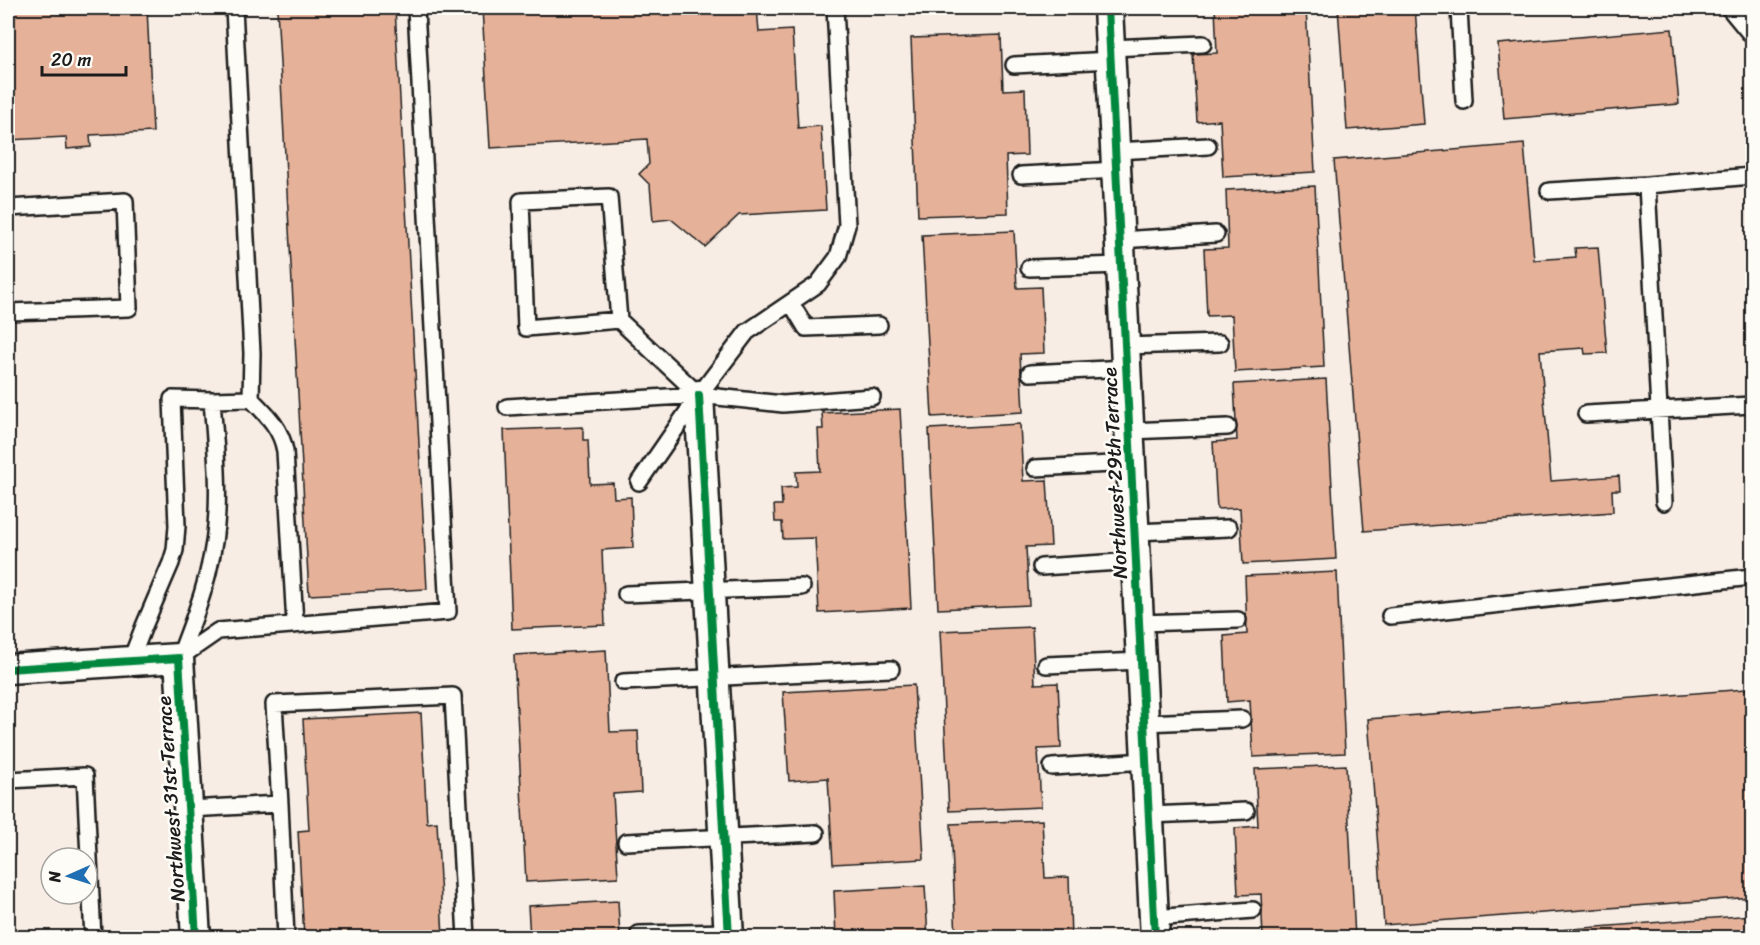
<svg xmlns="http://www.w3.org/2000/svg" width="1760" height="945" font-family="Sriracha,sans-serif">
<rect width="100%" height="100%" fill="#f8ede4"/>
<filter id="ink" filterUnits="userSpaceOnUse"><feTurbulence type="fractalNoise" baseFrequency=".0167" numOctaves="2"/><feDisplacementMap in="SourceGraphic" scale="12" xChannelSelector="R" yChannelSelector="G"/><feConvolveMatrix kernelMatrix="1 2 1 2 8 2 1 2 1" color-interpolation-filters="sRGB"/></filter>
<g filter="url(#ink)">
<path fill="#e5b199" stroke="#1c1c1c" stroke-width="1.5" d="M 8,8 L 147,8 L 153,132 L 90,135 L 91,147 L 67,149 L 66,137 L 8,140 Z
M 277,8 L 395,8 L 427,589 L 309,595 Z
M 482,8 L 757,8 L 759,32 L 792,30 L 798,128 L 821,126 L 826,210 L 739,215 L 705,247 L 671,219 L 653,221 L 650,185 L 639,174 L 649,164 L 647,139 L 490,148 Z
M 1215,8 L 1306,8 L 1315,172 L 1223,177 L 1220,120 L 1197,122 L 1193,54 L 1217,53 Z
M 1338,8 L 1415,8 L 1424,124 L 1347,130 Z
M 1672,29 L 1679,104 L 1504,119 L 1498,44 Z
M 1001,35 L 1003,90 L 1025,89 L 1027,155 L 1006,156 L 1008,213 L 918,216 L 911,38 Z
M 1524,144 L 1534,260 L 1576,257 L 1575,248 L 1598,247 L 1607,353 L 1585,354 L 1584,348 L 1540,351 L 1551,481 L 1619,476 L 1620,490 L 1612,490 L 1613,512 L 1364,531 L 1334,160 Z
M 1315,186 L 1324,367 L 1235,372 L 1232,315 L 1207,316 L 1204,249 L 1228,248 L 1226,190 Z
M 1014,231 L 1017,288 L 1041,287 L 1044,353 L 1020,354 L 1023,412 L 932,417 L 922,235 Z
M 1326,379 L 1336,559 L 1243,564 L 1240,508 L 1217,509 L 1213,442 L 1237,440 L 1234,384 Z
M 900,409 L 911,608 L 819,613 L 815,538 L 783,539 L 782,522 L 775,522 L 774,505 L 782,505 L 781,488 L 797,487 L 796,472 L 820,471 L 818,429 L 823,429 L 822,413 Z
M 1020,424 L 1023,481 L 1047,480 L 1051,546 L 1026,547 L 1029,605 L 938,609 L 929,429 Z
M 583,427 L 583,440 L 588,440 L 590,484 L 613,483 L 614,498 L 631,497 L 633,548 L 602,550 L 605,625 L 512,629 L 504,430 Z
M 1337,572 L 1345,753 L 1253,757 L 1250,700 L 1227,702 L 1224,636 L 1247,634 L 1245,576 Z
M 1032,627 L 1035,684 L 1058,683 L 1061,748 L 1038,749 L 1041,807 L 949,811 L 940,631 Z
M 606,650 L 610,732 L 638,731 L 641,792 L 613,794 L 618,877 L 526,882 L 514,655 Z
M 914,685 L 924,859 L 833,864 L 828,778 L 789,781 L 783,692 Z
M 1746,689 L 1752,694 L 1752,897 L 1384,925 L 1368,719 Z
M 421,713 L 427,823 L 437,822 L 443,938 L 304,938 L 298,831 L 309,830 L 303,719 Z
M 1346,765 L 1355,938 L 1263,938 L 1261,894 L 1238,895 L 1235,828 L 1258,826 L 1255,769 Z
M 1042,820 L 1045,878 L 1069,877 L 1071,938 L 956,938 L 951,824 Z
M 925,886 L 928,938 L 836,938 L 834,891 Z
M 618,901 L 620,938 L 530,938 L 528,906 Z
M 1752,915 L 1752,938 L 1455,938 Z"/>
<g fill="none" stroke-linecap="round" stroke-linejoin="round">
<defs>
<path id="service" d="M 1459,8 L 1464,101
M 1729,8 L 1752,36
M 1110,48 L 1203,44
M 1014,65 L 1111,60
M 1116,151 L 1208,146
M 1021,175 L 1117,170
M 1549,191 L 1647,185
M 8,208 L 125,201 L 129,308 L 8,312
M 1120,240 L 1216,234
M 1029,268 L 1121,265
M 791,303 L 806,328 L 879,325
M 619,320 L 526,328 L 521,201 L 609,197 L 619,320 L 699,395
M 1125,346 L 1220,343
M 1030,373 L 1126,368
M 251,399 C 267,415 281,428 285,451 L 295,624
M 507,407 L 699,395 L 783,404 L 872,397
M 1586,414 L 1752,405
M 1129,431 L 1228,427
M 1035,468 L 1131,463
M 639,482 L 699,395 L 747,332 L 818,284 L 838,257 L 847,225 L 835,8
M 1664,502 L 1647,185 L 1752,176
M 1135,532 L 1229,528
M 1041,567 L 1136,561
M 626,594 L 802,587
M 1390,616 L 1752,577
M 1139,623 L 1238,620
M 179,658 L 218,631 L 448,612 L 416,8
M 179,658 C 196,614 212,573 216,525 C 220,484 215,442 212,400
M 130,662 L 144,626 L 171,563 L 175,550 L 177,526 L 172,399 L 212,400 L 251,399 L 252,353 L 234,8
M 1046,665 L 1141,661
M 623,682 L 891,669
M 1144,723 L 1242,719
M 1052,767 L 1146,761
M 8,780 L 85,776 L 93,938
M 280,804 L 286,938
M 189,809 L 280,804 L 274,704 L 453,696 L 466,938
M 1149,815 L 1246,811
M 626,842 L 816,833
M 1154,918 L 1253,910
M 639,934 L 728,932"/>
<path id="minor" d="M 1108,8 L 1155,938
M 699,395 L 729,938
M 8,669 L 179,658 L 196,938"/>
</defs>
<use href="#service" stroke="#1c1c1c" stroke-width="20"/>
<use href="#minor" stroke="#1c1c1c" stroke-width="33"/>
<use href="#service" stroke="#fdfcf7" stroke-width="15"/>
<use href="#minor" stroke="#fdfcf7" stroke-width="28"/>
<defs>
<path id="cycleway" d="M 1108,8 L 1155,938
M 699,395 L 729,938
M 8,669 L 179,658 L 196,938"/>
</defs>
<use href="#cycleway" stroke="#fdfcf7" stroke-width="11"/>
<use href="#cycleway" stroke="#00873e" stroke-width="8"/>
</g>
</g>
<g text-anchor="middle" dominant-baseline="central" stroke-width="5" stroke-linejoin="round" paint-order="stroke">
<g font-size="20" fill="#1c1c1c" stroke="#fdfcf7">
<text transform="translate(1115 473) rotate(-93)">Northwest 29th Terrace</text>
<text transform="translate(171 799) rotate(-94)">Northwest 31st Terrace</text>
</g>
</g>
<rect width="1760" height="945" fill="none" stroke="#fdfcf7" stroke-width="30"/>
<rect x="15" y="15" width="1730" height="915" fill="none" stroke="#1c1c1c" stroke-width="2" filter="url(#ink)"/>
<g transform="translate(69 876) rotate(267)"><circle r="28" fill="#fdfcf7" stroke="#a3a29f" stroke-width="1.5"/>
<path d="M0-4.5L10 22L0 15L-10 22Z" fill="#1f6fb2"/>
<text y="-9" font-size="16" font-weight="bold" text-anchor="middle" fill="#1c1c1c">N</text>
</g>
<path d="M42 66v9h84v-9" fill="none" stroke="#1c1c1c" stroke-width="3"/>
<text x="51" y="66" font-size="18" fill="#1c1c1c" stroke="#fdfcf7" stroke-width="4.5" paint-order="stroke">20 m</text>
</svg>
